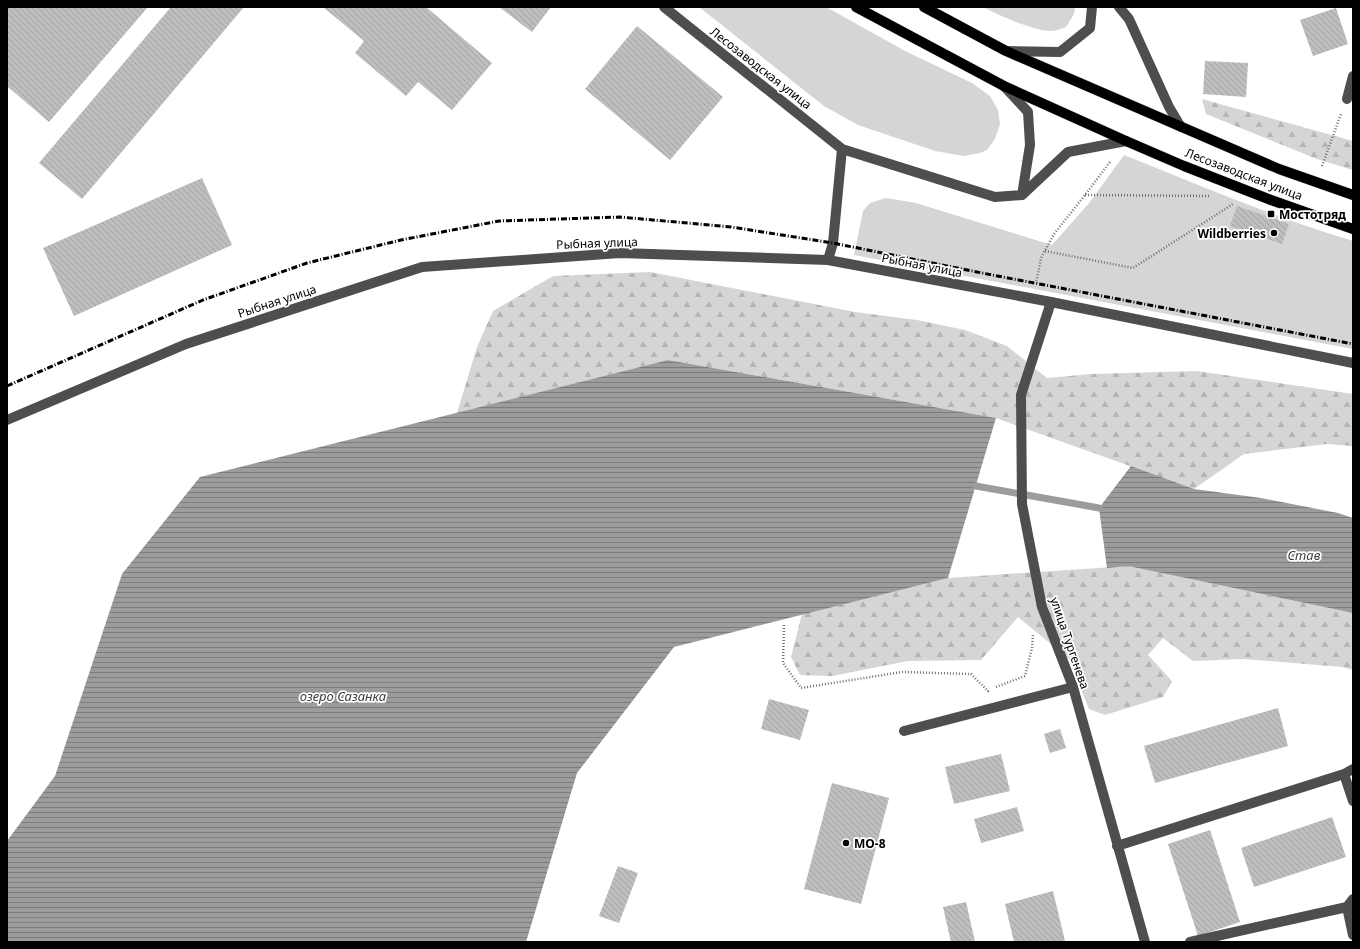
<svg xmlns="http://www.w3.org/2000/svg" width="1360" height="949" font-family="'Noto Sans',sans-serif">
<defs>
<pattern id="forest-firs" width="22" height="20" patternUnits="userSpaceOnUse"><rect width="22" height="20" fill="#d5d5d5"/><path d="M5 1l3.5 6h-7zM16 11l3.5 6h-7z" fill="#b5b5b5"/></pattern>
<pattern id="water-rules" width="6" height="5" patternUnits="userSpaceOnUse"><rect width="6" height="5" fill="#9c9c9c"/><path d="M0 2.5h6" fill="none" stroke="#7d7d7d"/></pattern>
<pattern id="building-back-hatch" width="6" height="6" patternUnits="userSpaceOnUse"><rect width="6" height="6" fill="#bebebe"/><path d="M-1 5l2 2M0 0l6 6M5-1l2 2" fill="none" stroke="#a2a2a2"/></pattern>
</defs>
<rect width="100%" height="100%" fill="#fff"/>
<path fill="#d5d5d5" d="M 699,7 L 826,7 L 907,52 L 972,83 L 990,96 L 998,110 L 1000,124 L 995,139 L 987,150 L 980,153 L 964,156 L 935,151 L 858,125 L 824,106 Z
M 983,7 L 1075,7 L 1074,14 L 1066,27 C 1061,29 1055,31 1051,31 C 1032,30 1000,16 983,7 Z
M 1124,155 C 1199,185 1275,218 1353,241 L 1353,349 L 854,255 L 863,211 L 870,203 L 886,198 L 916,203 L 1052,245 L 1090,202 Z"/>
<path fill="url(#forest-firs)" d="M 1202,99 L 1353,141 L 1353,170 L 1317,159 L 1206,114 Z
M 650,272 L 855,312 L 917,320 L 965,330 L 1007,346 L 1047,378 L 1091,374 L 1197,371 L 1353,394 L 1353,446 L 1327,444 L 1244,454 L 1194,489 L 996,418 L 668,360 L 457,413 L 477,347 L 493,311 L 553,276 Z
M 1128,566 L 1353,613 L 1353,670 L 1342,667 L 1244,659 L 1193,661 L 1163,638 L 1148,655 L 1172,681 L 1163,697 L 1105,715 L 1089,709 L 1069,659 L 1018,617 L 981,660 L 908,661 L 832,676 L 800,675 L 791,657 L 802,614 L 948,578 Z"/>
<path fill="url(#water-rules)" d="M 668,360 L 996,418 L 948,578 L 674,647 L 577,773 L 526,942 L 7,942 L 7,841 L 55,776 L 122,574 L 200,477 Z
M 1131,466 L 1194,489 L 1261,498 L 1338,513 L 1353,518 L 1353,613 L 1128,566 L 1107,568 L 1099,508 Z"/>
<g fill="none" stroke-linecap="round" stroke-linejoin="round">
<path stroke="#9c9c9c" stroke-width="7" d="M 976,486 L 1099,508"/>
</g>
<path fill="url(#building-back-hatch)" d="M 7,7 L 148,7 L 49,122 L 7,86 Z
M 171,7 L 244,7 L 82,199 L 39,163 Z
M 323,7 L 426,7 L 492,63 L 452,110 L 418,82 L 406,96 L 355,53 L 364,41 Z
M 499,7 L 551,7 L 532,32 Z
M 1336,8 L 1348,44 L 1313,56 L 1300,20 Z
M 637,26 L 723,97 L 670,160 L 585,89 Z
M 1205,61 L 1248,63 L 1246,97 L 1203,94 Z
M 202,178 L 232,245 L 74,316 L 43,248 Z
M 1237,206 L 1289,224 L 1282,244 L 1230,226 Z
M 769,699 L 809,710 L 800,740 L 761,729 Z
M 1278,708 L 1288,746 L 1155,783 L 1144,746 Z
M 1060,729 L 1066,748 L 1050,753 L 1044,734 Z
M 1001,754 L 1010,791 L 954,804 L 945,767 Z
M 832,783 L 889,798 L 861,904 L 804,889 Z
M 1017,807 L 1024,831 L 981,843 L 974,819 Z
M 1332,817 L 1346,857 L 1254,887 L 1241,848 Z
M 1210,830 L 1240,922 L 1198,936 L 1168,844 Z
M 618,866 L 638,873 L 619,923 L 599,916 Z
M 1053,891 L 1065,941 L 1061,942 L 1014,942 L 1005,904 Z
M 966,902 L 975,942 L 951,942 L 943,907 Z"/>
<g fill="none" stroke-linecap="round" stroke-linejoin="round">
<defs>
<path id="major" d="M 856,7 L 1004,86 L 1126,141 L 1184,166 L 1271,200 L 1353,229
M 924,7 L 1006,51 L 1279,169 L 1353,195"/>
</defs>
<use href="#major" stroke="#dbdbdb" stroke-width="11"/>
<path stroke="#707070" stroke-width="2.5" stroke-dasharray="1 2" stroke-linecap="butt" d="M 1322,166 L 1341,114
M 1085,195 L 1211,196
M 1045,251 L 1133,268 L 1233,204
M 1036,281 L 1037,279 L 1041,258 L 1054,234 L 1085,195 L 1110,162
M 784,625 L 783,663 L 801,688 L 902,672 L 971,674 L 988,691 L 989,690
M 996,687 L 1025,676 L 1032,648 L 1033,635"/>
<path stroke="#4e4e4e" stroke-width="10" d="M 664,7 L 842,149 L 995,197 L 1022,195 L 1068,152 L 1126,141
M 1119,7 L 1129,19 L 1169,107 L 1181,127
M 1007,51 L 1060,52 L 1090,28 L 1092,7
M 1004,86 L 1028,112 L 1030,145 L 1022,195
M 1347,99 L 1353,76
M 828,260 L 833,243 L 842,149
M 1051,302 L 1021,395 L 1022,504 L 1042,607 L 1073,687 L 1145,942
M 7,420 L 186,344 L 422,267 L 620,253 L 828,260 L 1051,302 L 1353,363
M 904,731 L 1073,687
M 1353,769 L 1344,774 L 1353,801
M 1117,846 L 1344,774
M 1347,907 L 1353,899
M 1190,942 L 1347,907 L 1353,935"/>
<use href="#major" stroke="#000" stroke-width="10"/>
<path stroke="#000" stroke-width="3" stroke-dasharray="6 2 1 2" stroke-linecap="butt" d="M 7,386 L 203,300 L 307,263 L 401,240 L 499,221 L 620,217 L 731,227 L 833,243 L 982,273 L 1353,344"/>
</g>
<g fill="#000" stroke="#fff" stroke-width="1.5">
<rect x="1267" y="210" width="8" height="8" rx="2"/>
<circle cx="1274" cy="233" r="4"/>
<circle cx="846" cy="843" r="4"/>
</g>
<g text-anchor="middle" dominant-baseline="central" stroke-width="3.5" stroke-linejoin="round" paint-order="stroke">
<g font-size="12" fill="#000" stroke="#fff">
<text transform="translate(761 68) rotate(38)">Лесозаводская улица</text>
<text transform="translate(1244 174) rotate(21)">Лесозаводская улица</text>
<text transform="translate(597 243) rotate(-2)">Рыбная улица</text>
<text transform="translate(922 265) rotate(11)">Рыбная улица</text>
<text transform="translate(277 301) rotate(-18)">Рыбная улица</text>
<text transform="translate(1070 643) rotate(71)">улица Тургенева</text>
</g>
<g font-size="12" font-weight="bold" fill="#000" stroke="#fff" text-anchor="start">
<text x="1279" y="214">Мостотряд</text>
<text x="1266" y="233" text-anchor="end">Wildberries</text>
<text x="854" y="843">MO-8</text>
</g>
<g font-size="13" font-style="italic" fill="#3d3d3d" stroke="#fff">
<text x="1304" y="555">Став</text>
<text x="343" y="696">озеро Сазанка</text>
</g>
</g>
<rect width="1360" height="949" fill="none" stroke="#000000" stroke-width="16"/>
</svg>
